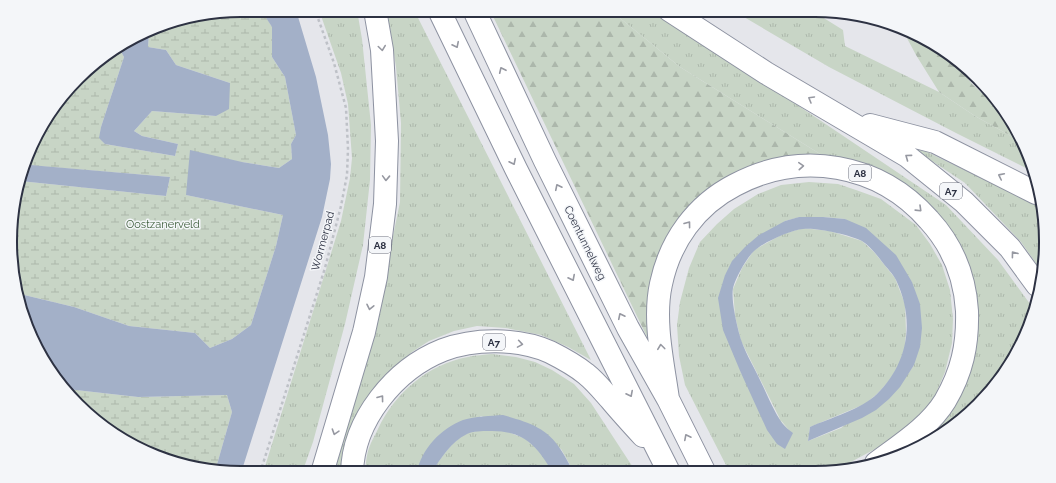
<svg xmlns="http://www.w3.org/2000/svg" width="1056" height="483" font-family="Raleway,sans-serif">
<defs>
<pattern id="grass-tufts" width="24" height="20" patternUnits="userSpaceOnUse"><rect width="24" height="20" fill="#c8d5c6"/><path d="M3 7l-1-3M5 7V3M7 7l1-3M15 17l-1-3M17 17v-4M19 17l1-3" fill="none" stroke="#acb7ab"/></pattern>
<pattern id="forest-firs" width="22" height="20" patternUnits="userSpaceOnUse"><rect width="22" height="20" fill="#c8d5c6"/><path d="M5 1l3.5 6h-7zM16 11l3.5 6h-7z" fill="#acb7ab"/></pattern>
<pattern id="wetland-marsh" width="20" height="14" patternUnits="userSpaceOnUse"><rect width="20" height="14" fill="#c8d5c6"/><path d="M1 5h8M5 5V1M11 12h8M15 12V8" fill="none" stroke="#acb7ab"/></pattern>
</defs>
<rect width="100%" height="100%" fill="#e5e6eb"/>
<path fill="url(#grass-tufts)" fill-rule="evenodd" d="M 319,10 L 357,10 L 362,39 L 371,125 L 370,180 L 363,245 L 345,324 L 313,442 L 302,473 L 263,473 L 341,221 L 350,178 L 352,158 L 348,104 L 341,73 Z
M 387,10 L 414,10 L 591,360 L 568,347 L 541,335 L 506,328 L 477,326 L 454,331 L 429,341 L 412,352 L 384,378 L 341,473 L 330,473 L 384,280 L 400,202 L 401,123 L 396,67 Z
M 610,10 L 656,10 L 946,205 L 998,260 L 1033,308 L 1028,330 L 998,382 L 956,425 L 945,431 L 924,439 L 976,339 L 978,306 L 970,275 L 955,245 L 833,162 L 680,67 Z
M 732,10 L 811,10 L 843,30 L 845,46 L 939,92 L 975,116 L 1020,141 L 1028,153 L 1032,171 L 956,133 L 829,67 Z
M 896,137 L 1039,206 L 1046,241 L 1040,269 L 1021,242 L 965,183 Z
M 809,182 L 838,184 L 856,190 L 881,199 L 916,225 L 930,244 L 942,265 L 950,290 L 953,319 L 952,343 L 945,372 L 935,396 L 915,423 L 892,440 L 834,471 L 729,471 L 685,385 L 679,356 L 677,325 L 680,302 L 689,268 L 700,242 L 717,224 L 734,209 L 758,194 L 781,185 ZM 800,217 L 823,217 L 845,219 L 912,282 L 914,365 L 907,375 L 841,428 L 808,441 L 810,427 L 865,404 L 877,394 L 889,381 L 900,363 L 905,346 L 906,331 L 905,304 L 895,278 L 874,252 L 862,241 L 830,231 L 803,228 L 783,234 L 754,250 L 742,268 L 733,289 L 735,316 L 741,341 L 782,423 L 789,430 L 741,373 L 725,275 L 785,221 Z
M 492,354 L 516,357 L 535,362 L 552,370 L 574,384 L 591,403 L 636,472 L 574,472 L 561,449 L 481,416 L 418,467 L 417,472 L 365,473 C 366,465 366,456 369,448 C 371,442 375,435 378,429 C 395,393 428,364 468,357 C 476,355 484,355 492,354 Z
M 503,430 L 526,439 L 543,455 L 552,472 L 432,472 C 440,459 453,439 468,433 C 479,429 493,431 503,430 Z"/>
<path fill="url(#forest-firs)" d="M 490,10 L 610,10 L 680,67 L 833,162 L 724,186 L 651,302 L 647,337 Z
M 901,27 L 954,61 L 972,84 L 998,108 L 1020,141 L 975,116 L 939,92 L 916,55 Z"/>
<path fill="url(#wetland-marsh)" d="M 241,10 L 262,10 L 272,27 L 272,57 L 285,77 L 296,135 L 291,144 L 292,159 L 279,168 L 242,162 L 186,195 L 283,215 L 276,246 L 251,325 L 232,339 L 210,348 L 195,333 L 129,326 L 74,307 L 20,294 L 12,272 L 14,197 L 20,181 L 166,196 L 170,177 L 26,165 L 41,126 L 89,67 L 120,50 L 124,57 L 101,127 L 100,138 L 105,144 L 175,156 L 178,144 L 142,136 L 134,131 L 152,111 L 216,116 L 230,83 L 176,65 L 166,50 L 148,47 L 149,33 L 167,22 Z
M 67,389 L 138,397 L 227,395 L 232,412 L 216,468 L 153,455 L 89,415 Z"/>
<path fill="#a3b0c8" d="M 261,10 L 296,10 L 316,77 L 328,135 L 331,164 L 330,179 L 322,217 L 241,473 L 216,468 L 232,412 L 227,395 L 138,397 L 67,389 L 41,357 L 20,294 L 74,307 L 129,326 L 195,333 L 210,348 L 232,339 L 251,325 L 276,246 L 283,215 L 186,195 L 190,150 L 242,162 L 279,168 L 292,159 L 291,144 L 296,135 L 285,77 L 272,57 L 272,27 Z
M 149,33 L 148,47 L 166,50 L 176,65 L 230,83 L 229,109 L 216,116 L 152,111 L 134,131 L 142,136 L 178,144 L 175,156 L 105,144 L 99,138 L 101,127 L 124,57 L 120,50 Z
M 26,165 L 30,165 L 170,177 L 166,196 L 20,181 Z
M 799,217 L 823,217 L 845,219 L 866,228 L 896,255 L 912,282 L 920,304 L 922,328 L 920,347 L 914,365 L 900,387 L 889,399 L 876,410 L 862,418 L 808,441 L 810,427 C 830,418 862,409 877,394 C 909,362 915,320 896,280 C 893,274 887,268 883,263 C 877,255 870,246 862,241 C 851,235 815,227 803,229 C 791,230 762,243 754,251 C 746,259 736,277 733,288 C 731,300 736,321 739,333 C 743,349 753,365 760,380 C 767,394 773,410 782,423 C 785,427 789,430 793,433 L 785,449 L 777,444 L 767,430 L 741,373 L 723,330 L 718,298 L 725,275 L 732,261 L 745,247 L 759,235 L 785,221 Z
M 503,415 C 527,422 547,427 561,450 C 566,457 569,465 574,472 L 552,472 C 537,445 522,430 489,431 C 482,431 473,431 467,434 C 451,442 441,458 432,472 L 417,472 C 421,450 441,428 463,420 C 476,416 490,416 503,415 Z"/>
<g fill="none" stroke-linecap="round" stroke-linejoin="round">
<defs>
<path id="highway" d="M 439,10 L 516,169 L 669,472
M 474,10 L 545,161 L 628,328 L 668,399 L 704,471
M 669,10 L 766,73 L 907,156 L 964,202 L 1010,248 L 1037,285
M 870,125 L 935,142 L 1036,193
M 668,399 C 663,363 653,320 661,284 C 670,241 696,205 735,185 C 801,150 879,163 929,220 C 952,245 965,277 967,311 C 968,345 962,372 945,401 C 929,427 900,445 876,463
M 322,473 L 364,332 L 376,277 L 385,204 L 387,141 L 382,50 L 375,10
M 352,473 C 353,420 395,369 443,350 C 475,338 518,338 550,352 C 562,358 575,365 586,374 C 595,381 603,391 611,400 C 621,412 632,424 643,436"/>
</defs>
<use href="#highway" stroke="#8d92a1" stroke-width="24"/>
<path stroke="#bec1c7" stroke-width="2.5" stroke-dasharray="3 3" stroke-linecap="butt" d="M 260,473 L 325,268 L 341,206 L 347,175 L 348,149 L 346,108 L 334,63 L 315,10"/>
<use href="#highway" stroke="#fff" stroke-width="22"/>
</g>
<defs><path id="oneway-chevron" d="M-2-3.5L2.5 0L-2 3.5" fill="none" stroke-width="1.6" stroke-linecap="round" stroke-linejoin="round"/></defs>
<g stroke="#9698a1">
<use href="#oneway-chevron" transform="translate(456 45) rotate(64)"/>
<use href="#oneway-chevron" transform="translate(382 48) rotate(82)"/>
<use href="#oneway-chevron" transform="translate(502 70) rotate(-115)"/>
<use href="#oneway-chevron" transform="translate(811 99) rotate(-150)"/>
<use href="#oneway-chevron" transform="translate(908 157) rotate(-144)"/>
<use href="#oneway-chevron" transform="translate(513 162) rotate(64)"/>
<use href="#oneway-chevron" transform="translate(801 166) rotate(-4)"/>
<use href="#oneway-chevron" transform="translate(1001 176) rotate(-154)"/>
<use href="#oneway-chevron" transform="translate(386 178) rotate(92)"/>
<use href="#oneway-chevron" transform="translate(558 187) rotate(-116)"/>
<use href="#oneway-chevron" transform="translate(919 209) rotate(44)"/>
<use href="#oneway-chevron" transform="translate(688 224) rotate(-53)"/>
<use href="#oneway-chevron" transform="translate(1014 254) rotate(-127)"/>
<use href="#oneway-chevron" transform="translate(572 278) rotate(63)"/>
<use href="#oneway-chevron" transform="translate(370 307) rotate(102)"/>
<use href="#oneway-chevron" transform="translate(621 316) rotate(-116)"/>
<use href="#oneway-chevron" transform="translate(520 344) rotate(9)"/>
<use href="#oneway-chevron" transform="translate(661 347) rotate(-97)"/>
<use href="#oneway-chevron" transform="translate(630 394) rotate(63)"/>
<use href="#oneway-chevron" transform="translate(381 398) rotate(-53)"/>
<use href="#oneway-chevron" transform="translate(335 432) rotate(108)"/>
<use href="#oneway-chevron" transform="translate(687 437) rotate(-117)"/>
</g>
<g text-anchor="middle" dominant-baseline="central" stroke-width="3" stroke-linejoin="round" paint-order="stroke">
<g fill="#f4f6f9" stroke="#696d7a" stroke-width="1">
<rect x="849" y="165" width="22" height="16" rx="3"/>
<rect x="940" y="183" width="22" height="16" rx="3"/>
<rect x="369" y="237" width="22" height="16" rx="3"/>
<rect x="483" y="334" width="22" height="16" rx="3"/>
</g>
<g font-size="10" font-weight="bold" fill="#2d3243">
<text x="860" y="173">A8</text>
<text x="951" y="191">A7</text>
<text x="380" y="245">A8</text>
<text x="494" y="342">A7</text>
</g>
<g font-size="11" fill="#3e5e3b" stroke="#f4f6f9">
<text x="163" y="224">Oostzanerveld</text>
</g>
<g font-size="11" fill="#2d3243" stroke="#f4f6f9">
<text transform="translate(323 241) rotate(-75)">Wormerpad</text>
<text transform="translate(585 243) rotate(64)">Coentunnelweg</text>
</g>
</g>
<path d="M0 0H1056V483H0ZM241 17H815A224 224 0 0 1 1039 241V242A224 224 0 0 1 815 466H241A224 224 0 0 1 17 242V241A224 224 0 0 1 241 17Z" fill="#f4f6f9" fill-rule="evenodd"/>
<path fill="none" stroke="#2d3243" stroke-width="2" d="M241 17H815A224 224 0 0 1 1039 241V242A224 224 0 0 1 815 466H241A224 224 0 0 1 17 242V241A224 224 0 0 1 241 17Z"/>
</svg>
